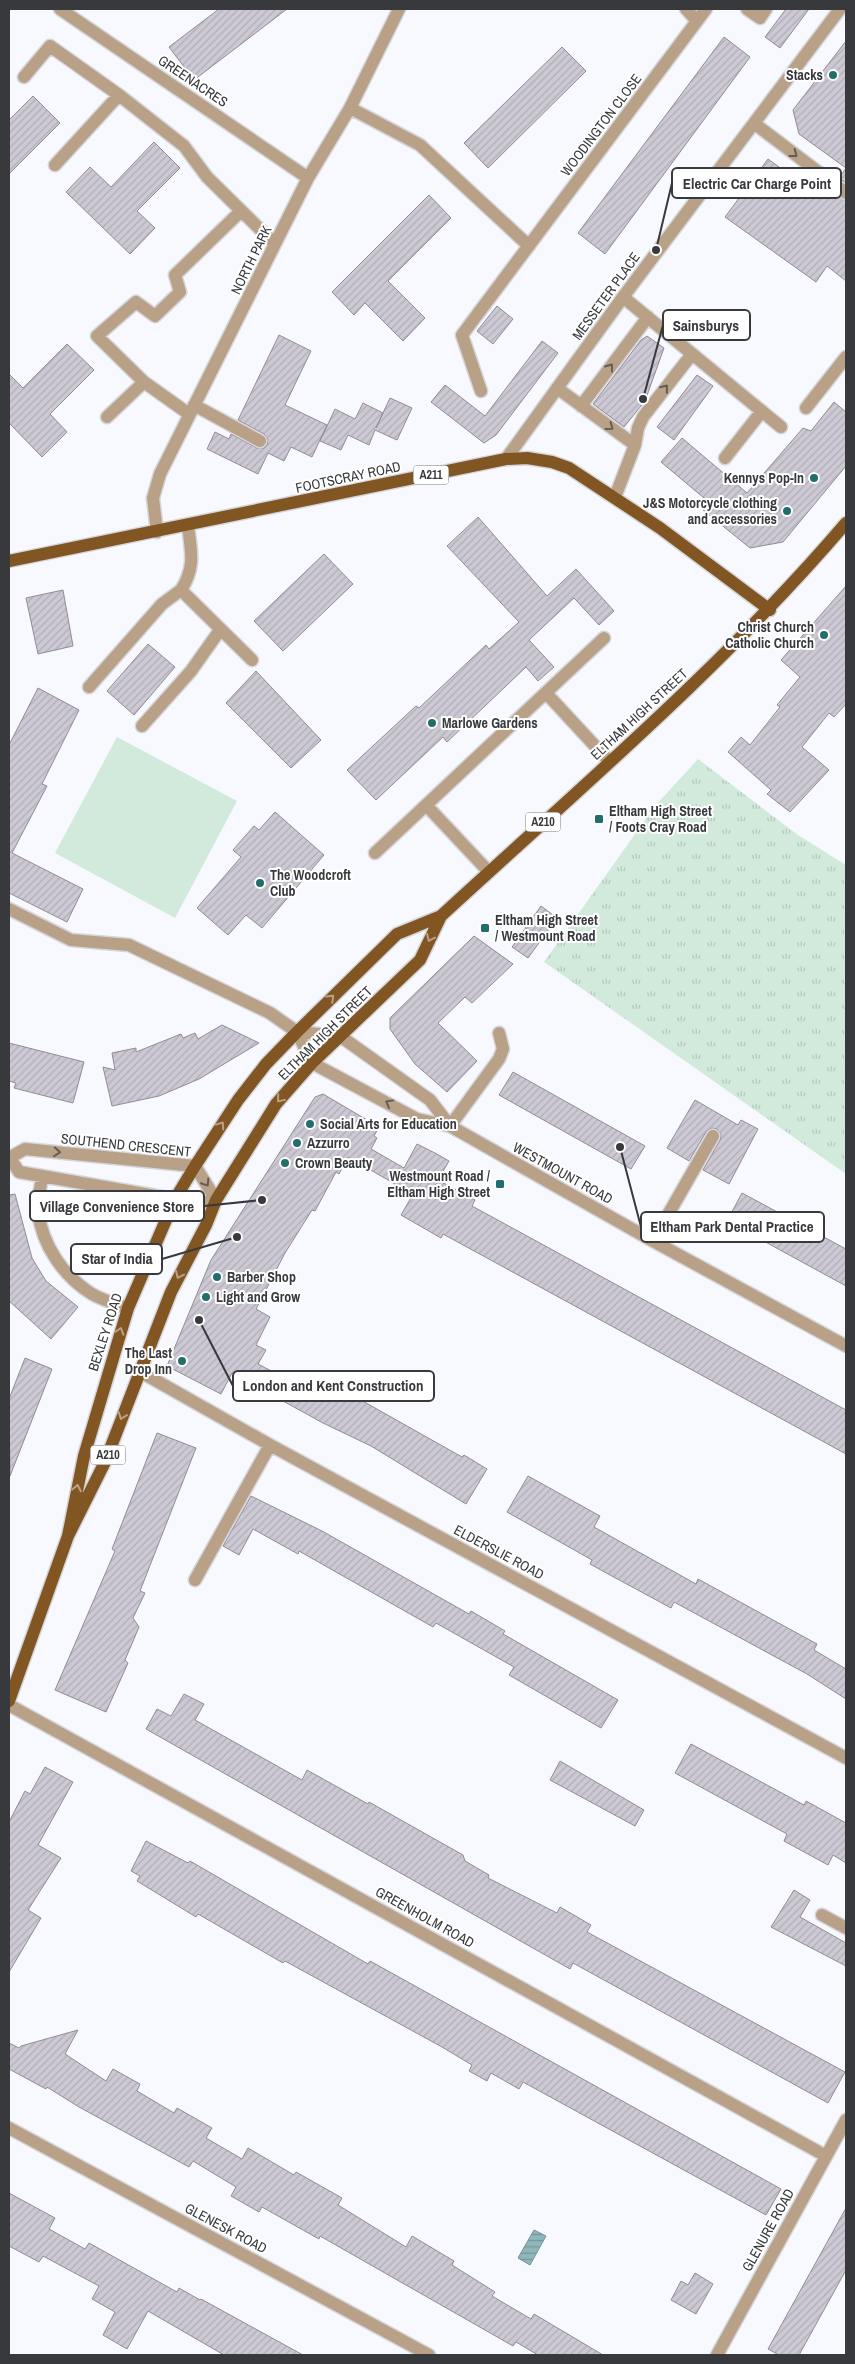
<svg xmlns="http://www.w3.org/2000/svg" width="855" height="2364" font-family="'Archivo Narrow',sans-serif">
<defs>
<pattern id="grass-tufts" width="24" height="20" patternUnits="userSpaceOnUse" patternTransform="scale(1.25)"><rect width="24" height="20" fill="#d1eadc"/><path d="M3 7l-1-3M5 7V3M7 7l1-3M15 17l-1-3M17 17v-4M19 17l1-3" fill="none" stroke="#b4c9be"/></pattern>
<pattern id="water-rules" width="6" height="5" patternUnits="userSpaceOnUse" patternTransform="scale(1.25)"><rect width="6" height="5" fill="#8fb7bb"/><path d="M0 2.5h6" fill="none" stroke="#769699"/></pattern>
<pattern id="building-hatch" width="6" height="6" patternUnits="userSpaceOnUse" patternTransform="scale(1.25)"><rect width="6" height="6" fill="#cdc9d4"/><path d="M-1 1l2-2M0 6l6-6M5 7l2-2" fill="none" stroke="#b1adb7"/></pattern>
</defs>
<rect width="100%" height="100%" fill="#f8f9fe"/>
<path fill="url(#grass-tufts)" d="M 698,759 L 798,835 L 846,865 L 846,1174 L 544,962 L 655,806 Z"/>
<path fill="#d1eadc" d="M 117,737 L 237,801 L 175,918 L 55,853 Z"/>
<path fill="url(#water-rules)" stroke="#759195" d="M 534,2230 L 546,2236 L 530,2265 L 518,2258 Z"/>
<path fill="url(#building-hatch)" stroke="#908c96" d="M 219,9 L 287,9 L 194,80 L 169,47 Z
M 786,9 L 809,9 L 780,48 L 765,37 Z
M 724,37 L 750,57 L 605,254 L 578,233 Z
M 846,41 L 846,183 L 839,178 L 846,168 L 799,134 L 793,110 Z
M 562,47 L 586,71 L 488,168 L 464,143 Z
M 33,96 L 60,123 L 9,174 L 9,120 Z
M 154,142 L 180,168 L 137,211 L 155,228 L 130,254 L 66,192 L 90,167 L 111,187 Z
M 768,159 L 823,199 L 829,191 L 846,201 L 846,281 L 827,266 L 816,282 L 725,217 Z
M 429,195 L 451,218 L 388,281 L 425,318 L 403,341 L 365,303 L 354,315 L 332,292 Z
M 497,306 L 513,319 L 493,344 L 477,331 Z
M 279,335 L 311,351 L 285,405 L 327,425 L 312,457 L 291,447 L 284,461 L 268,453 L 258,474 L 207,449 L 215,432 L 229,439 L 231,434 L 257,448 L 264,448 L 267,445 L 268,440 L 264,434 L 238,420 Z
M 647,336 L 664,348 L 645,401 L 624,427 L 593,404 L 641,340 Z
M 542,341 L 558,353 L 496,435 L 484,443 L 431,402 L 445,385 L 485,416 Z
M 67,344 L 94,370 L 50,414 L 67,432 L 42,457 L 9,423 L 9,374 L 23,388 Z
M 697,375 L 713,386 L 674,440 L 657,427 Z
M 390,398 L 412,408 L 397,440 L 375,430 L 369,445 L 348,435 L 341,450 L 320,441 L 335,409 L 355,419 L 363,403 L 383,413 L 376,428 Z
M 834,402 L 846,412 L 846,466 L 783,542 L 750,548 L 703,510 L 710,503 L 661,462 L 682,438 L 747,493 L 803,428 L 811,431 Z
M 478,517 L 547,596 L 576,569 L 614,611 L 599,625 L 574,598 L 529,640 L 554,667 L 538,681 L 526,667 L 447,742 L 443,737 L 376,800 L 347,770 L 416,706 L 419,708 L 486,645 L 489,649 L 519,622 L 447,546 Z
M 324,554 L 353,584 L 283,651 L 254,621 Z
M 846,586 L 846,704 L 834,717 L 829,713 L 802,747 L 829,770 L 790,812 L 767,794 L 771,790 L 728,752 L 741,737 L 750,745 L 780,707 L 777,705 L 800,677 L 781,660 Z
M 63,590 L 73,646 L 38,654 L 26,598 Z
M 148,644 L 175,667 L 134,715 L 107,691 Z
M 256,671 L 321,740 L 291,768 L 226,703 Z
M 38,688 L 79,710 L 42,784 L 47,786 L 12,853 L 83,889 L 67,922 L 9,893 L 9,745 Z
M 275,812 L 324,855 L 262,928 L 246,915 L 228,935 L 197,908 L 241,857 L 233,850 L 254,826 L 259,830 Z
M 541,906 L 557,918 L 528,958 L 512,947 Z
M 474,936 L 513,964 L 472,1003 L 465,997 L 438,1023 L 477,1061 L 447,1092 L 415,1064 L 390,1029 L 390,1018 Z
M 222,1025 L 259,1043 L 199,1079 L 159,1096 L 112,1106 L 103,1067 L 115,1070 L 112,1053 L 136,1048 L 136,1052 L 181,1034 L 183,1038 L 195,1033 L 198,1039 Z
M 9,1043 L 84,1062 L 73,1103 L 14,1088 L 16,1083 L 9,1081 Z
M 513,1072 L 645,1146 L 631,1169 L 499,1095 Z
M 323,1094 L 379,1127 L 374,1136 L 377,1138 L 371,1149 L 404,1168 L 417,1144 L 435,1153 L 449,1161 L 438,1180 L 475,1200 L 472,1206 L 846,1410 L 846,1454 L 443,1234 L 441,1238 L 401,1215 L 412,1196 L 400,1189 L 392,1189 L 395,1184 L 348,1157 L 339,1174 L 336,1172 L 315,1211 L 312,1210 L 285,1253 L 256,1309 L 270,1317 L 256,1345 L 266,1350 L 258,1364 L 298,1385 L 304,1376 L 317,1383 L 320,1377 L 462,1457 L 464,1455 L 487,1469 L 466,1504 L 371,1446 L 323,1423 L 232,1373 L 221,1394 L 167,1366 L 211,1260 L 315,1097 Z
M 695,1100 L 738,1125 L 741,1120 L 758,1129 L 729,1184 L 703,1170 L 720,1140 L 721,1135 L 717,1129 L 712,1128 L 706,1132 L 689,1161 L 667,1148 Z
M 742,1193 L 846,1249 L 846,1286 L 727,1221 Z
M 15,1194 L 32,1258 L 46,1281 L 78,1307 L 51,1339 L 9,1301 L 9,1195 Z
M 25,1358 L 52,1369 L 10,1476 L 9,1399 Z
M 157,1433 L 196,1448 L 140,1591 L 145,1593 L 133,1618 L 139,1627 L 125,1660 L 128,1663 L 106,1712 L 55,1690 L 115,1551 L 112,1549 Z
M 528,1476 L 600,1516 L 594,1527 L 696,1584 L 698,1579 L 817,1644 L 814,1650 L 846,1669 L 846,1699 L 807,1674 L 674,1602 L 671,1608 L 610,1575 L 590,1564 L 592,1560 L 507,1512 Z
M 251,1496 L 322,1531 L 469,1614 L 471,1611 L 505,1631 L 503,1634 L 618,1700 L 601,1728 L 509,1675 L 514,1667 L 436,1623 L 433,1627 L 299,1551 L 298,1554 L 253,1529 L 239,1555 L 223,1546 Z
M 184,1694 L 204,1704 L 195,1720 L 302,1780 L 307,1770 L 368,1804 L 369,1802 L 463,1855 L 465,1861 L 489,1875 L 488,1878 L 557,1913 L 560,1907 L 591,1925 L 587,1932 L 845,2072 L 828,2103 L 573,1963 L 570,1969 L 146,1729 L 157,1709 L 171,1716 Z
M 691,1744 L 804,1805 L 806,1801 L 846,1823 L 846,1863 L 833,1855 L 828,1865 L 784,1841 L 787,1834 L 675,1773 Z
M 560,1761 L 644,1810 L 635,1826 L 550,1780 Z
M 45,1767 L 73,1782 L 38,1845 L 61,1858 L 28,1910 L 41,1918 L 9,1972 L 9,1822 L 25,1791 L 30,1794 Z
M 146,1841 L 188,1863 L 190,1861 L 368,1964 L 370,1961 L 781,2189 L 766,2215 L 523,2082 L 519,2089 L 491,2073 L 487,2081 L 469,2071 L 472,2065 L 442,2047 L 285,1961 L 283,1963 L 198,1914 L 196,1917 L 137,1881 L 140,1876 L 131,1871 Z
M 794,1890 L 810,1900 L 800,1917 L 846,1943 L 846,1966 L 771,1927 Z
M 78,2030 L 65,2054 L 106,2081 L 113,2069 L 140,2084 L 137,2091 L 174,2113 L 177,2108 L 212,2128 L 206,2138 L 242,2159 L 248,2148 L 294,2175 L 296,2172 L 342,2198 L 338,2205 L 406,2247 L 412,2236 L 454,2261 L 452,2265 L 495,2292 L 492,2296 L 531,2319 L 534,2314 L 603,2355 L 538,2355 L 516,2342 L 513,2346 L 320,2236 L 319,2239 L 262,2207 L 259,2212 L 231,2196 L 236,2187 L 193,2161 L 189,2167 L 79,2107 L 47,2087 L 46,2089 L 9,2069 L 9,2043 L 19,2048 L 21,2046 Z
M 9,2193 L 55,2218 L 49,2229 L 85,2249 L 89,2243 L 177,2292 L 179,2288 L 200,2300 L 201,2299 L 303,2355 L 224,2355 L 148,2311 L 127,2349 L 103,2335 L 115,2312 L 92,2299 L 99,2286 L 43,2256 L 39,2262 L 9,2246 Z
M 846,2208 L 846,2270 L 799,2355 L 779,2355 L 768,2349 Z
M 695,2273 L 713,2284 L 696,2314 L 671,2300 L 681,2281 L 688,2285 Z"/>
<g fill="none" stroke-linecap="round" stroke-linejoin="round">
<defs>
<path id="minor" d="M 60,9 L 308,178
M 686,9 L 697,21
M 747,9 L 760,18 L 766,9
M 24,77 L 50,46 L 119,95 L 184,146 L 207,177 L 275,244
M 350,108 L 420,145 L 529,246
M 755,124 L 846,193
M 55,165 L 119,95
M 623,297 L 781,427
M 557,388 L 635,445
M 481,391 L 462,335 L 706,9
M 194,405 L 260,441
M 581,406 L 648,317
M 806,408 L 846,357
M 189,414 L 144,382 L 97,336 L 136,302 L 155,316 L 180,292 L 175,275 L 240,212
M 107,417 L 144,382
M 725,458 L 762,411
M 506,459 L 623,297 L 840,9
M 615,497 L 635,445 L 638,428 L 643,417 L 692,354
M 188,526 C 191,551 196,567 181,590 L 252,660
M 157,532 L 153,498 L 160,474 L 308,178 L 350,108 L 399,9
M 89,687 L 162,604 L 181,590
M 546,693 L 609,761
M 142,726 L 191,671 L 220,630
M 426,805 L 489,872
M 375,853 L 604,638
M 9,909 L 71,940 L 129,945 L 270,1013 L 297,1032 L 312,1063 L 417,1119 L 450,1126 L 653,1241 L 846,1346
M 297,1032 L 340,1036 L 430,1100 L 450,1126
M 450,1126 L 499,1059 L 503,1049 L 499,1033
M 9,1158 L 25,1149 L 195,1166 L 216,1200 L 196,1203 L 19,1172 L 10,1158
M 42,1176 C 41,1187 37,1200 38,1211 C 42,1245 63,1276 92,1294 C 102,1300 116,1304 128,1308
M 653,1241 L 713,1136
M 139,1371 L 270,1445 L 846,1758
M 195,1580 L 270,1445
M 9,1705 L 826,2156
M 822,1915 L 846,1928
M 9,2128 L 429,2355
M 717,2355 L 846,2120"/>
<path id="major" d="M 9,561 L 506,459 L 527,458 L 552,462 L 569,468 L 660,528 L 770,610
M 68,1536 L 84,1456 L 128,1308 L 175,1199 L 195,1166 L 238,1100 L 266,1064 L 297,1032 L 397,934 L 441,916 C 579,789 724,666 846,523
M 9,1701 L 68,1536 L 105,1462 L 171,1292 L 206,1225 L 216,1200 L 276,1104 L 312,1063 L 420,960 L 441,916"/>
</defs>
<use href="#minor" stroke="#d5d6db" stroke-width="15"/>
<use href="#major" stroke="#d5d6db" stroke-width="15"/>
<use href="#minor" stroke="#b9a187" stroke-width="12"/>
<use href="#major" stroke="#815622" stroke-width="12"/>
</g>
<defs><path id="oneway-chevron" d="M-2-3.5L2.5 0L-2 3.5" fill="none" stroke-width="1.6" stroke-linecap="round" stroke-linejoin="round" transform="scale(1.25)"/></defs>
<g stroke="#645d57">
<use href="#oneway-chevron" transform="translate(794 154) rotate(37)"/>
<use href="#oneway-chevron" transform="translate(610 367) rotate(-54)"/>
<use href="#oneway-chevron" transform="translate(665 388) rotate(-52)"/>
<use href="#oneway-chevron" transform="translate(610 427) rotate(36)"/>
<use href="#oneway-chevron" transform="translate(389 1103) rotate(-151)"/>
<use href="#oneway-chevron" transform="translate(57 1152) rotate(5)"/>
<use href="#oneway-chevron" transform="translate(206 1183) rotate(57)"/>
</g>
<g stroke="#baa285">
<use href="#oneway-chevron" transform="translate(430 938) rotate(115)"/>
<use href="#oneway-chevron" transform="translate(331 998) rotate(-44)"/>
<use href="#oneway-chevron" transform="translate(280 1099) rotate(130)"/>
<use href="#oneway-chevron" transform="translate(221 1125) rotate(-56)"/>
<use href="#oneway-chevron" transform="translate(179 1275) rotate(115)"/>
<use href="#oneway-chevron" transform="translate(120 1331) rotate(-72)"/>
<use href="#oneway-chevron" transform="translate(122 1416) rotate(110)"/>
<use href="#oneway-chevron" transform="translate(77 1488) rotate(-79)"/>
</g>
<g fill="#236e6d" stroke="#fff" stroke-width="2">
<circle cx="833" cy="75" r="5"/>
<circle cx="814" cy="478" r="5"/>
<circle cx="787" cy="511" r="5"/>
<circle cx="824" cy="635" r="5"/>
<circle cx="432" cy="723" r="5"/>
<rect x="594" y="814" width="10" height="10" rx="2.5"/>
<circle cx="260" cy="883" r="5"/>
<rect x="480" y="923" width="10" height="10" rx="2.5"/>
<circle cx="310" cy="1124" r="5"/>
<circle cx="297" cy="1143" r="5"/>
<circle cx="285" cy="1163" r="5"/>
<rect x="495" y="1179" width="10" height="10" rx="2.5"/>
<circle cx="217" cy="1277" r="5"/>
<circle cx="206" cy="1297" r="5"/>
<circle cx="182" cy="1361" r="5"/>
</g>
<g text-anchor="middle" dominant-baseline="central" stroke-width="4" stroke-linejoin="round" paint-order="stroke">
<g fill="#fff" stroke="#737477" stroke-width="1">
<rect x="413.5" y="465.5" width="35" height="19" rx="4"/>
<rect x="525.5" y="812.5" width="35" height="19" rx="4"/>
<rect x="90.5" y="1445.5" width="35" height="19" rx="4"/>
</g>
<g font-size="12" font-weight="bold" fill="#37393d">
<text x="431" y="475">A211</text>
<text x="543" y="822">A210</text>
<text x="108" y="1455">A210</text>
</g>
<g font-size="14" font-weight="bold" fill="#37393d" stroke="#fff" text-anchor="start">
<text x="823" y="75" text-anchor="end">Stacks</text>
<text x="804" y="478" text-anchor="end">Kennys Pop-In</text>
<text x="777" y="503" text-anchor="end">J&amp;S Motorcycle clothing<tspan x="777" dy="16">and accessories</tspan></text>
<text x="814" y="627" text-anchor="end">Christ Church<tspan x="814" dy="16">Catholic Church</tspan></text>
<text x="442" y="723">Marlowe Gardens</text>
<text x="609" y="811">Eltham High Street<tspan x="609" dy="16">/ Foots Cray Road</tspan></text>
<text x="270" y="875">The Woodcroft<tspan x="270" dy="16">Club</tspan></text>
<text x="495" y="920">Eltham High Street<tspan x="495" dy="16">/ Westmount Road</tspan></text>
<text x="320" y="1124">Social Arts for Education</text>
<text x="307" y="1143">Azzurro</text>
<text x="295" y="1163">Crown Beauty</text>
<text x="490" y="1176" text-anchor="end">Westmount Road /<tspan x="490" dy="16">Eltham High Street</tspan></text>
<text x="227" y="1277">Barber Shop</text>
<text x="216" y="1297">Light and Grow</text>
<text x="172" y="1353" text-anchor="end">The Last<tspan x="172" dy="16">Drop Inn</tspan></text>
</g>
<g font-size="14" fill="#37393d" stroke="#fff">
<text transform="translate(193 81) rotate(34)">GREENACRES</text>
<text transform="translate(601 125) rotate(-53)">WOODINGTON CLOSE</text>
<text transform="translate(251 260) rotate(-64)">NORTH PARK</text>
<text transform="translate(606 296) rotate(-54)">MESSETER PLACE</text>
<text transform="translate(348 477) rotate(-12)">FOOTSCRAY ROAD</text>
<text transform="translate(639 714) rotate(-43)">ELTHAM HIGH STREET</text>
<text transform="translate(325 1033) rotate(-45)">ELTHAM HIGH STREET</text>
<text transform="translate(126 1145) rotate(6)">SOUTHEND CRESCENT</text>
<text transform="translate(563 1173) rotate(29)">WESTMOUNT ROAD</text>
<text transform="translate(105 1332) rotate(-72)">BEXLEY ROAD</text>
<text transform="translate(499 1552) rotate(28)">ELDERSLIE ROAD</text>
<text transform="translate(425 1917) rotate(29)">GREENHOLM ROAD</text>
<text transform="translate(226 2228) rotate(28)">GLENESK ROAD</text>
<text transform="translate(768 2230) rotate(-61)">GLENURE ROAD</text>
</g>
</g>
<path fill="none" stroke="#37393d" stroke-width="2" d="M656 250L672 183M643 399L663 325M262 1200L204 1206M620 1147L641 1227M237 1237L162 1259M199 1320L233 1386"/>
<g fill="#37393d" stroke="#fff" stroke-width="2">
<circle cx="656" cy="250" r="5"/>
<circle cx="643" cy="399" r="5"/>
<circle cx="262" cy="1200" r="5"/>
<circle cx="620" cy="1147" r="5"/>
<circle cx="237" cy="1237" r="5"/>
<circle cx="199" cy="1320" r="5"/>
</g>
<g fill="#fff" stroke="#37393d" stroke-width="2">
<rect x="672" y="168" width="169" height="30" rx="5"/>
<rect x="663" y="310" width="87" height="30" rx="5"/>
<rect x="30" y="1191" width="174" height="30" rx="5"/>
<rect x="641" y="1212" width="183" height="30" rx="5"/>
<rect x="71" y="1244" width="91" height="30" rx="5"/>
<rect x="233" y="1371" width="201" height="30" rx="5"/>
</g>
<g font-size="15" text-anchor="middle" font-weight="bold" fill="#37393d">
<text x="757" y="189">Electric Car Charge Point</text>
<text x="706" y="331">Sainsburys</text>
<text x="117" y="1212">Village Convenience Store</text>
<text x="732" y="1232">Eltham Park Dental Practice</text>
<text x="117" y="1264">Star of India</text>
<text x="333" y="1391">London and Kent Construction</text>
</g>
<rect width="855" height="2364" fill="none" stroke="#37393d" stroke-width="20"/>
</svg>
